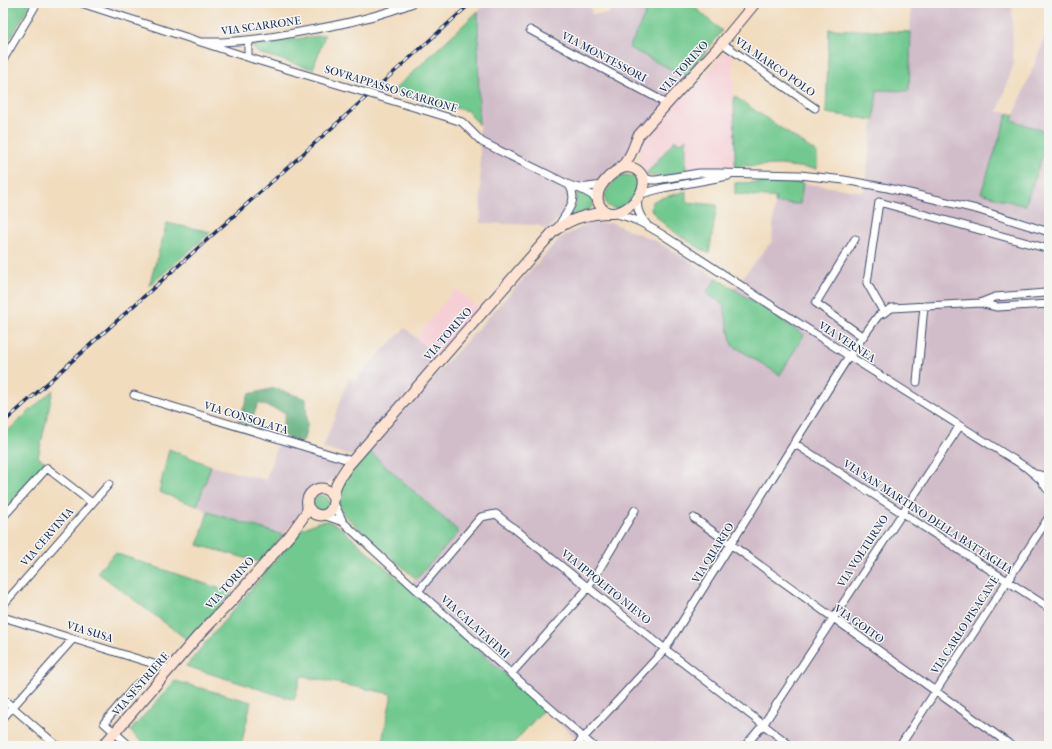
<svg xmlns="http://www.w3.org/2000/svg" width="1052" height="749" font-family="'IM FELL French Canon',serif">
<rect width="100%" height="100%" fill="#f6f6f2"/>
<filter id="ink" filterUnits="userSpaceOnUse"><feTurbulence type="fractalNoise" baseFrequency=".025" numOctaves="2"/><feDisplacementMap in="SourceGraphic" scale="8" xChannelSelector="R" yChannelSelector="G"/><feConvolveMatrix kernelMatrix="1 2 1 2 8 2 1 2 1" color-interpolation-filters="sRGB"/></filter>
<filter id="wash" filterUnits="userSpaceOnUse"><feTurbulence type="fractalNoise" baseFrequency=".012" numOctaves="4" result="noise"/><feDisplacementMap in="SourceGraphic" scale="16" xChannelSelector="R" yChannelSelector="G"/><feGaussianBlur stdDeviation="0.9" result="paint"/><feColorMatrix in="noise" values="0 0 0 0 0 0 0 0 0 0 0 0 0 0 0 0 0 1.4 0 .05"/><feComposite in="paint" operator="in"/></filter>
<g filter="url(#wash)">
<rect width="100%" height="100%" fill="#f1dcbd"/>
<path fill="#f6cfd6" d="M 726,51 L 733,56 L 735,166 L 686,171 L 686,140 L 681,143 L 675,141 L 646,174 L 639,164 L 641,145 L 646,133 L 682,94 L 686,98 Z
M 455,289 L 481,309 L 439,359 L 416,338 Z"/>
<path fill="#d1bdc9" d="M 489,3 L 591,3 L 591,14 L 609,14 L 609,3 L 650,4 L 630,48 L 686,77 L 627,159 L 605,176 L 592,184 L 581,185 L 566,181 L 562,187 L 570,191 L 569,202 L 548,231 L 538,225 L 481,223 L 478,11 Z
M 911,3 L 1012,3 L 1013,66 L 998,111 L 1008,113 L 981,193 L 1025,206 L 1049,137 L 1049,746 L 570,746 L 576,738 L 407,588 L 459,532 L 368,450 L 559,239 L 587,224 L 612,223 L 656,241 L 734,288 L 772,241 L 775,203 L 800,204 L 803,183 L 864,192 L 877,90 L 909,91 Z
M 1049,28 L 1049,133 L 1012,120 Z
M 405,328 L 439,359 L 352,456 L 323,448 L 349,378 L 359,380 L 361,373 Z
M 278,441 L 347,462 L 327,484 L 314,487 L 303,501 L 302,511 L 283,535 L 208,512 L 197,506 L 211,466 L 266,480 Z"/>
<path fill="#71c98f" stroke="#467c76" d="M 3,3 L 31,3 L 3,51 Z
M 650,4 L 691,4 L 722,31 L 686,77 L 629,48 Z
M 478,11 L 479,125 L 468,111 L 392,92 Z
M 829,29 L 911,32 L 909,91 L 877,90 L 874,120 L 826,113 Z
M 325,35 L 313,69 L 258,53 L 251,45 Z
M 734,96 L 817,153 L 817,169 L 780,165 L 735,166 Z
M 1008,113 L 1014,115 L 1012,120 L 1049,133 L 1049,137 L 1025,206 L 981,193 Z
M 686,139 L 686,171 C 673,174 659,180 646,174 L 675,140 L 681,143 Z
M 624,175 C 633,175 639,179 639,189 L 623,208 C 619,208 614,209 610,207 C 607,206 607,205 606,203 C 601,192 614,180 624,175 Z
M 774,182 L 803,183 L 800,204 L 775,203 L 776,198 L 735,194 L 735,183 Z
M 686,191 L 686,202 L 717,205 L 709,254 C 692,243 660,226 651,209 L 652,202 L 658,199 Z
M 577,193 C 584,193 592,196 594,204 C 589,213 578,214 569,217 L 576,206 Z
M 167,223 L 211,232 L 149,286 Z
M 717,278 L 804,335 L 780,375 L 732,345 L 724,308 L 721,303 L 706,293 Z
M 53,390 L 38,457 L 47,463 L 5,509 L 3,509 L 3,435 Z
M 169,449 L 211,466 L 197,506 L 159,492 Z
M 368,450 L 459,532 L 416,579 L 344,515 C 342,512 339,508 339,504 C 336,483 357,465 368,450 Z
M313 503a8 8 0 1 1 16 0a8 8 0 1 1-16 0Z
M 208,512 L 283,535 L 260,562 L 198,545 Z
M 328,521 L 340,527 L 544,709 L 511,746 L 381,746 L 392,694 L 301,676 L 294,700 L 186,666 L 302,529 L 318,522 Z
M 115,553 L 232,593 L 189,641 L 97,572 Z
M 175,681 L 251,702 L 241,746 L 146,746 L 130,731 Z"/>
<path fill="#5cad7a" stroke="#3c6e6c" d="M 275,388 L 306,399 L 307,427 L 303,442 L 280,435 L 286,413 L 258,403 L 250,425 L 238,421 L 249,394 Z"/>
</g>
<g filter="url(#ink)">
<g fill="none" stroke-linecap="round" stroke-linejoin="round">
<defs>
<path id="street" d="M 81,3 L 253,59
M 530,30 L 657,98 L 666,104
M 203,42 C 239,43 274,37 310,30 C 345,24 380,16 413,3
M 722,43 L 815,108
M 248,57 L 248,46 L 250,41
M 3,60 L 37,3
M 447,117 L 462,122 L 482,142 L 569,185 C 580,188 589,192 598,200
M 643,177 L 651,180 L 656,180 L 699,173 L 719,173 L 800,175 L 844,180 L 888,188 L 976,209 L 1049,232
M 580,188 L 603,185
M 641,194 L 663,188 L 728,176
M 638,198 C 636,210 640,216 647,225
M 616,214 C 633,217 648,226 663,235 L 849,356 L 1027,468 L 1040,479 L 1047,489
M 558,227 C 565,213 580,201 569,185
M 855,239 L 816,303 L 863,337
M 980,303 L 997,307 L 1049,304
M 884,313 L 867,283 L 879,202 L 1049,249
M 917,382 L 924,306
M 134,395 L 352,461
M 794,443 L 1049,608
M 1035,474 L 1049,477
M 334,503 L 343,522 L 418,591 L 593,746
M 323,515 L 343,522
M 3,517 L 47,468 L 92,503
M 694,518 L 1012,746
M 418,591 L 481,517 L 496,514 L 665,649 L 791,746
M 3,605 L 109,484
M 3,617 L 170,669
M 511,674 L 588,588 L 635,510
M 3,699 L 57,746
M 3,718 L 73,639
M 130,746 L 104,723 L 138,683
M 576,746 L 665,649 L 849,356 L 878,316 L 892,308 L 980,303 L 995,297 L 1045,293 L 1049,295
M 745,746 L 763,725 L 959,427
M 900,746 L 1049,517"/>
<path id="secondary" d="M 625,167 C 631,167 637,168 641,174 C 655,193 611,230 599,204 C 592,189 612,171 625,167 Z
M 618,170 C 630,160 633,149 638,136 L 722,43 L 755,3
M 333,498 C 323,475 296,499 312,512 C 316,515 320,516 324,515 C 333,512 333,505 334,497 C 334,492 336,485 339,480 C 341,475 345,471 347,467 L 552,233 C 568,219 590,213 611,213
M 103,746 L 197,637 L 239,593 L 291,534 L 306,513 L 308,507"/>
</defs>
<use href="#street" stroke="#3b496c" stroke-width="9"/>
<use href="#secondary" stroke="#3b496c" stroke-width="12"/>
<use href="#street" stroke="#fff" stroke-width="7"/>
<use href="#secondary" stroke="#fee3d2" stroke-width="10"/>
<defs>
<path id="rail" d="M 3,423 L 471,3"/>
</defs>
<use href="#rail" stroke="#1b2f5e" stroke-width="3.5"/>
<use href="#rail" stroke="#f6f6f2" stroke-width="2" stroke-dasharray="6" stroke-linecap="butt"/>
<defs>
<path id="street-bridge" d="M 253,59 L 447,117"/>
</defs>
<use href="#street-bridge" stroke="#3b496c" stroke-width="9" stroke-linecap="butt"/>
<use href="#street-bridge" stroke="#fff" stroke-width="7"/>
</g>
</g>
<g text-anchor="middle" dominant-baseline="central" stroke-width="3" stroke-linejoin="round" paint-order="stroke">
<g font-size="11" fill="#1b2f5e" stroke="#f6f6f2">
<text transform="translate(261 26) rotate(-8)">VIA SCARRONE</text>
<text transform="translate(604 57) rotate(28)">VIA MONTESSORI</text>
<text transform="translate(684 67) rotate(-48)">VIA TORINO</text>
<text transform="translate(775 67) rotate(35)">VIA MARCO POLO</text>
<text transform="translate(391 89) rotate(17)">SOVRAPPASSO SCARRONE</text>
<text transform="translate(448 334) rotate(-49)">VIA TORINO</text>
<text transform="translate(847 342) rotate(33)">VIA VERNEA</text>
<text transform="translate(246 418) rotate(17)">VIA CONSOLATA</text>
<text transform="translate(928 517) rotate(33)">VIA SAN MARTINO DELLA BATTAGLIA</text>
<text transform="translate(47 537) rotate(-49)">VIA CERVINIA</text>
<text transform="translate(863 551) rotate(-57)">VIA VOLTURNO</text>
<text transform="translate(713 553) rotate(-58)">VIA QUARTO</text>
<text transform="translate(230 583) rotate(-48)">VIA TORINO</text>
<text transform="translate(606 587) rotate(39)">VIA IPPOLITO NIEVO</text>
<text transform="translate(859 624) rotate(35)">VIA GOITO</text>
<text transform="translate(965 625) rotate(-57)">VIA CARLO PISACANE</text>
<text transform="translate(475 627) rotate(42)">VIA CALATAFIMI</text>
<text transform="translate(90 632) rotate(17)">VIA SUSA</text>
<text transform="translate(141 684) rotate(-49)">VIA SESTRIERE</text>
</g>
</g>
<rect width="1052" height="749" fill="none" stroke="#f6f6f2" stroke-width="16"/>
</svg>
